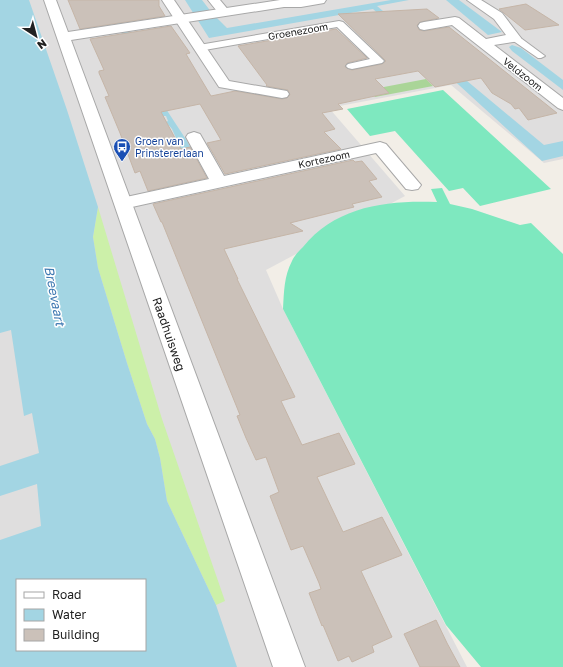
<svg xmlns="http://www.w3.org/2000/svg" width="563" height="667" font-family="'Golos Text',sans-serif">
<rect width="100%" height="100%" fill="#f2eee7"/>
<path fill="#dfdede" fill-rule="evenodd" d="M 0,0 L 563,0 L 563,159 L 544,163 L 451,85 L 329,108 L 405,196 L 266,270 L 283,309 L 467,667 L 0,667 ZM 17,580 L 145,580 L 145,650 L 17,650 Z"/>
<path fill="#ccf0a9" d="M 98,207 L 162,419 L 225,601 L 216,605 L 167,501 L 160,458 L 155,439 L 147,424 L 127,363 L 98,268 L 93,237 Z"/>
<path fill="#aad598" d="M 426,79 L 433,86 L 375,97 L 368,90 Z"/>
<path fill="#7ee8bf" d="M 443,90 L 551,189 L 480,206 L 463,188 L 449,191 L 395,131 L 370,136 L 347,109 Z
M 442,188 L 450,204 L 472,209 L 520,225 L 531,223 L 563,254 L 563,667 L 481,667 L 446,625 L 283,309 C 284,292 284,276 292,261 C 294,256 299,251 303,247 C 336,206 387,200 437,202 L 431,189 Z"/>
<path fill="#a3d5e3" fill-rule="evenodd" d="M 0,0 L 29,0 L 67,110 L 98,207 L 93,237 L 98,268 L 127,363 L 147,424 L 155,439 L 160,458 L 167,501 L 216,605 L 237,667 L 0,667 L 0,540 L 41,526 L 37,484 L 0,496 L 0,466 L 39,453 L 32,413 L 24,416 L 11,330 L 0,333 ZM 17,580 L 145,580 L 145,650 L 17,650 Z
M 185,0 L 202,0 L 212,13 L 227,28 L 391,0 L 409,0 L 377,6 L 544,145 L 563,141 L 563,156 L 542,161 L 448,75 L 373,9 L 209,38 Z
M 446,0 L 459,0 L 502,32 L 488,35 Z
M 112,2 L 123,24 L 129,31 L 139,49 L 168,112 L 187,141 L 197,161 L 187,163 L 172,129 L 166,122 L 168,121 L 166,116 L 163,116 L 126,39 C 116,29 114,17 112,2 Z
M 512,45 L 521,48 L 563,80 L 563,90 L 512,51 L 509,47 Z"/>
<path fill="#cbc1b9" stroke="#c5b5a7" d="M 68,0 L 159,0 L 159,6 L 165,16 L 80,29 Z
M 526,4 L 559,25 L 525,30 L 499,9 Z
M 427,9 L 439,18 L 420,22 L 417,25 L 419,30 L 424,31 L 449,27 L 557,113 L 528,120 L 519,108 L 515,109 L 511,104 L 492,93 L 481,78 L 435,87 L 418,71 L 375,79 L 389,93 L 338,104 L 343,109 L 322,113 L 335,129 L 324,132 L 341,149 L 225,174 L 207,143 L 221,140 L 200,104 L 161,112 L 181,149 L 190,147 L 207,178 L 148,191 L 140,171 L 135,173 L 120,133 L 105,97 L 109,96 L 99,73 L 99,71 L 104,70 L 90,39 L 171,26 L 190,53 L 186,54 L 211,96 L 235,91 L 282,99 L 287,98 L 290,95 L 288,90 L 266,86 L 267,85 L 238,46 L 336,29 L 367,58 L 347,63 L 345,67 L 352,70 L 382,64 L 386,61 L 338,14 Z
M 353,160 L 355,162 L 362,161 L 377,179 L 369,181 L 382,197 L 352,204 L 354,207 L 290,223 L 303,231 L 224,249 L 238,279 L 237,279 L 295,397 L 281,401 L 302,445 L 339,433 L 355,464 L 317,477 L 343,532 L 382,517 L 402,555 L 361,571 L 392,637 L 372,646 L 374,652 L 352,662 L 349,656 L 338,661 L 323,625 L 322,626 L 309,593 L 321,589 L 319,583 L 303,546 L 291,550 L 270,496 L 279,492 L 266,457 L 256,460 L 246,438 L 237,416 L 240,415 L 162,222 L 161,222 L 153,204 Z
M 436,620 L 447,643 L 460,667 L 420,667 L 404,634 Z"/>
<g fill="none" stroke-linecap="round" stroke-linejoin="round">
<defs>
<path id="service" d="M 512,36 L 518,36 L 545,56 L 541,58 L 538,58 L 512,40 Z"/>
<path id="pedestrian" d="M 339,21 L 343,22 L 382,59 L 384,61 L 382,63 L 352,69 L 348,68 L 346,66 L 348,64 L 370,59 L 337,27 L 199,51 L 194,48 L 199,45 Z"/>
<path id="minor" d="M 162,0 L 174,0 L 229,81 L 287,91 L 289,94 L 287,97 L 282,98 L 219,87 Z
M 208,0 L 220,0 L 230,12 L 228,15 L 220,15 Z
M 467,0 L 481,0 L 502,13 L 521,38 L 520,41 L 494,45 L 563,98 L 563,110 L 558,108 L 452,25 L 424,30 L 420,29 L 418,26 L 420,23 L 424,22 L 455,17 L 459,18 L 486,39 L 506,35 L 494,19 Z
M 194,132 L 200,134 L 224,176 L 380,142 L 386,144 L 421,185 L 418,189 L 412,190 L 406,189 L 376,153 L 123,209 L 117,207 L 114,203 L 117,199 L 209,179 L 186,137 L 188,134 Z"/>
<path id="tertiary" d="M 44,0 L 56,0 L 68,32 L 280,0 L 326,0 L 324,3 L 301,7 L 284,7 L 71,40 L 305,667 L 273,667 Z"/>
</defs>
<use href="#service" stroke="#a8a8a8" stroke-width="2"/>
<use href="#pedestrian" stroke="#a8a8a8" stroke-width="2"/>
<use href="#minor" stroke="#a8a8a8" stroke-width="2"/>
<use href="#tertiary" stroke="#a8a8a8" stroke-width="2"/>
<use href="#service" fill="#fff" fill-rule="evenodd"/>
<use href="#pedestrian" fill="#fff" fill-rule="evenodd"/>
<use href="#minor" fill="#fff" fill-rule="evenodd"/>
<use href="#tertiary" fill="#fff" fill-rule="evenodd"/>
</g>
<defs>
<symbol id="bus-pin" viewBox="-11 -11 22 30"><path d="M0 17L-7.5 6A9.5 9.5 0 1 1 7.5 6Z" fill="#1a4fb4" stroke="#fff"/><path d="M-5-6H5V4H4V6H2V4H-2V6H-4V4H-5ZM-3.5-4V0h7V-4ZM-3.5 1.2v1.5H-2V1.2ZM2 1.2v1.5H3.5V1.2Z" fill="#fff"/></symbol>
</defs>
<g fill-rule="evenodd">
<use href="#bus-pin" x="112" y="137" width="20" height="27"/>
</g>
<g text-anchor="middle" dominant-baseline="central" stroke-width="3" stroke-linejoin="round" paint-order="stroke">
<g font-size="10" fill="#212121" stroke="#fff">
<text transform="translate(298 31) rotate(-10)">Groenezoom</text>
<text transform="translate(523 74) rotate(38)">Veldzoom</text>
<text transform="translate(324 159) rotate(-12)">Kortezoom</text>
</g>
<g font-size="10" fill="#164399" stroke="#fff" text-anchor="start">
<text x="135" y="141">Groen van<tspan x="135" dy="12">Prinstererlaan</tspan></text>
</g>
<g font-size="12" fill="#212121" stroke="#fff">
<text transform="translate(169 334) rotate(71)">Raadhuisweg</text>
</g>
<g font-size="13" font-style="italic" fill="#407ab2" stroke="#fff">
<text transform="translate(55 296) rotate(79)">Breevaart</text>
</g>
</g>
<rect x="16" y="579" width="130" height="72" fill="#ffffff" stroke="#a6a6a6"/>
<rect x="24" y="592" width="20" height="6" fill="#ffffff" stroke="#a6a6a6"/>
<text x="52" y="599" font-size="12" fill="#212121">Road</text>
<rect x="24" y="609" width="20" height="12" fill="#a3d5e3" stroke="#a6a6a6"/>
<text x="52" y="619" font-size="12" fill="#212121">Water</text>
<rect x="24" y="629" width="20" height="12" fill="#cbc1b9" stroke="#a6a6a6"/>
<text x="52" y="639" font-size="12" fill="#212121">Building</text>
<g transform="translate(36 36) rotate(144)" stroke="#ffffff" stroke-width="3" paint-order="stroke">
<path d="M0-3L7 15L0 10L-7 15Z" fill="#212121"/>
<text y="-6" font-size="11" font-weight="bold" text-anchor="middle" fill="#212121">N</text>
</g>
</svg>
